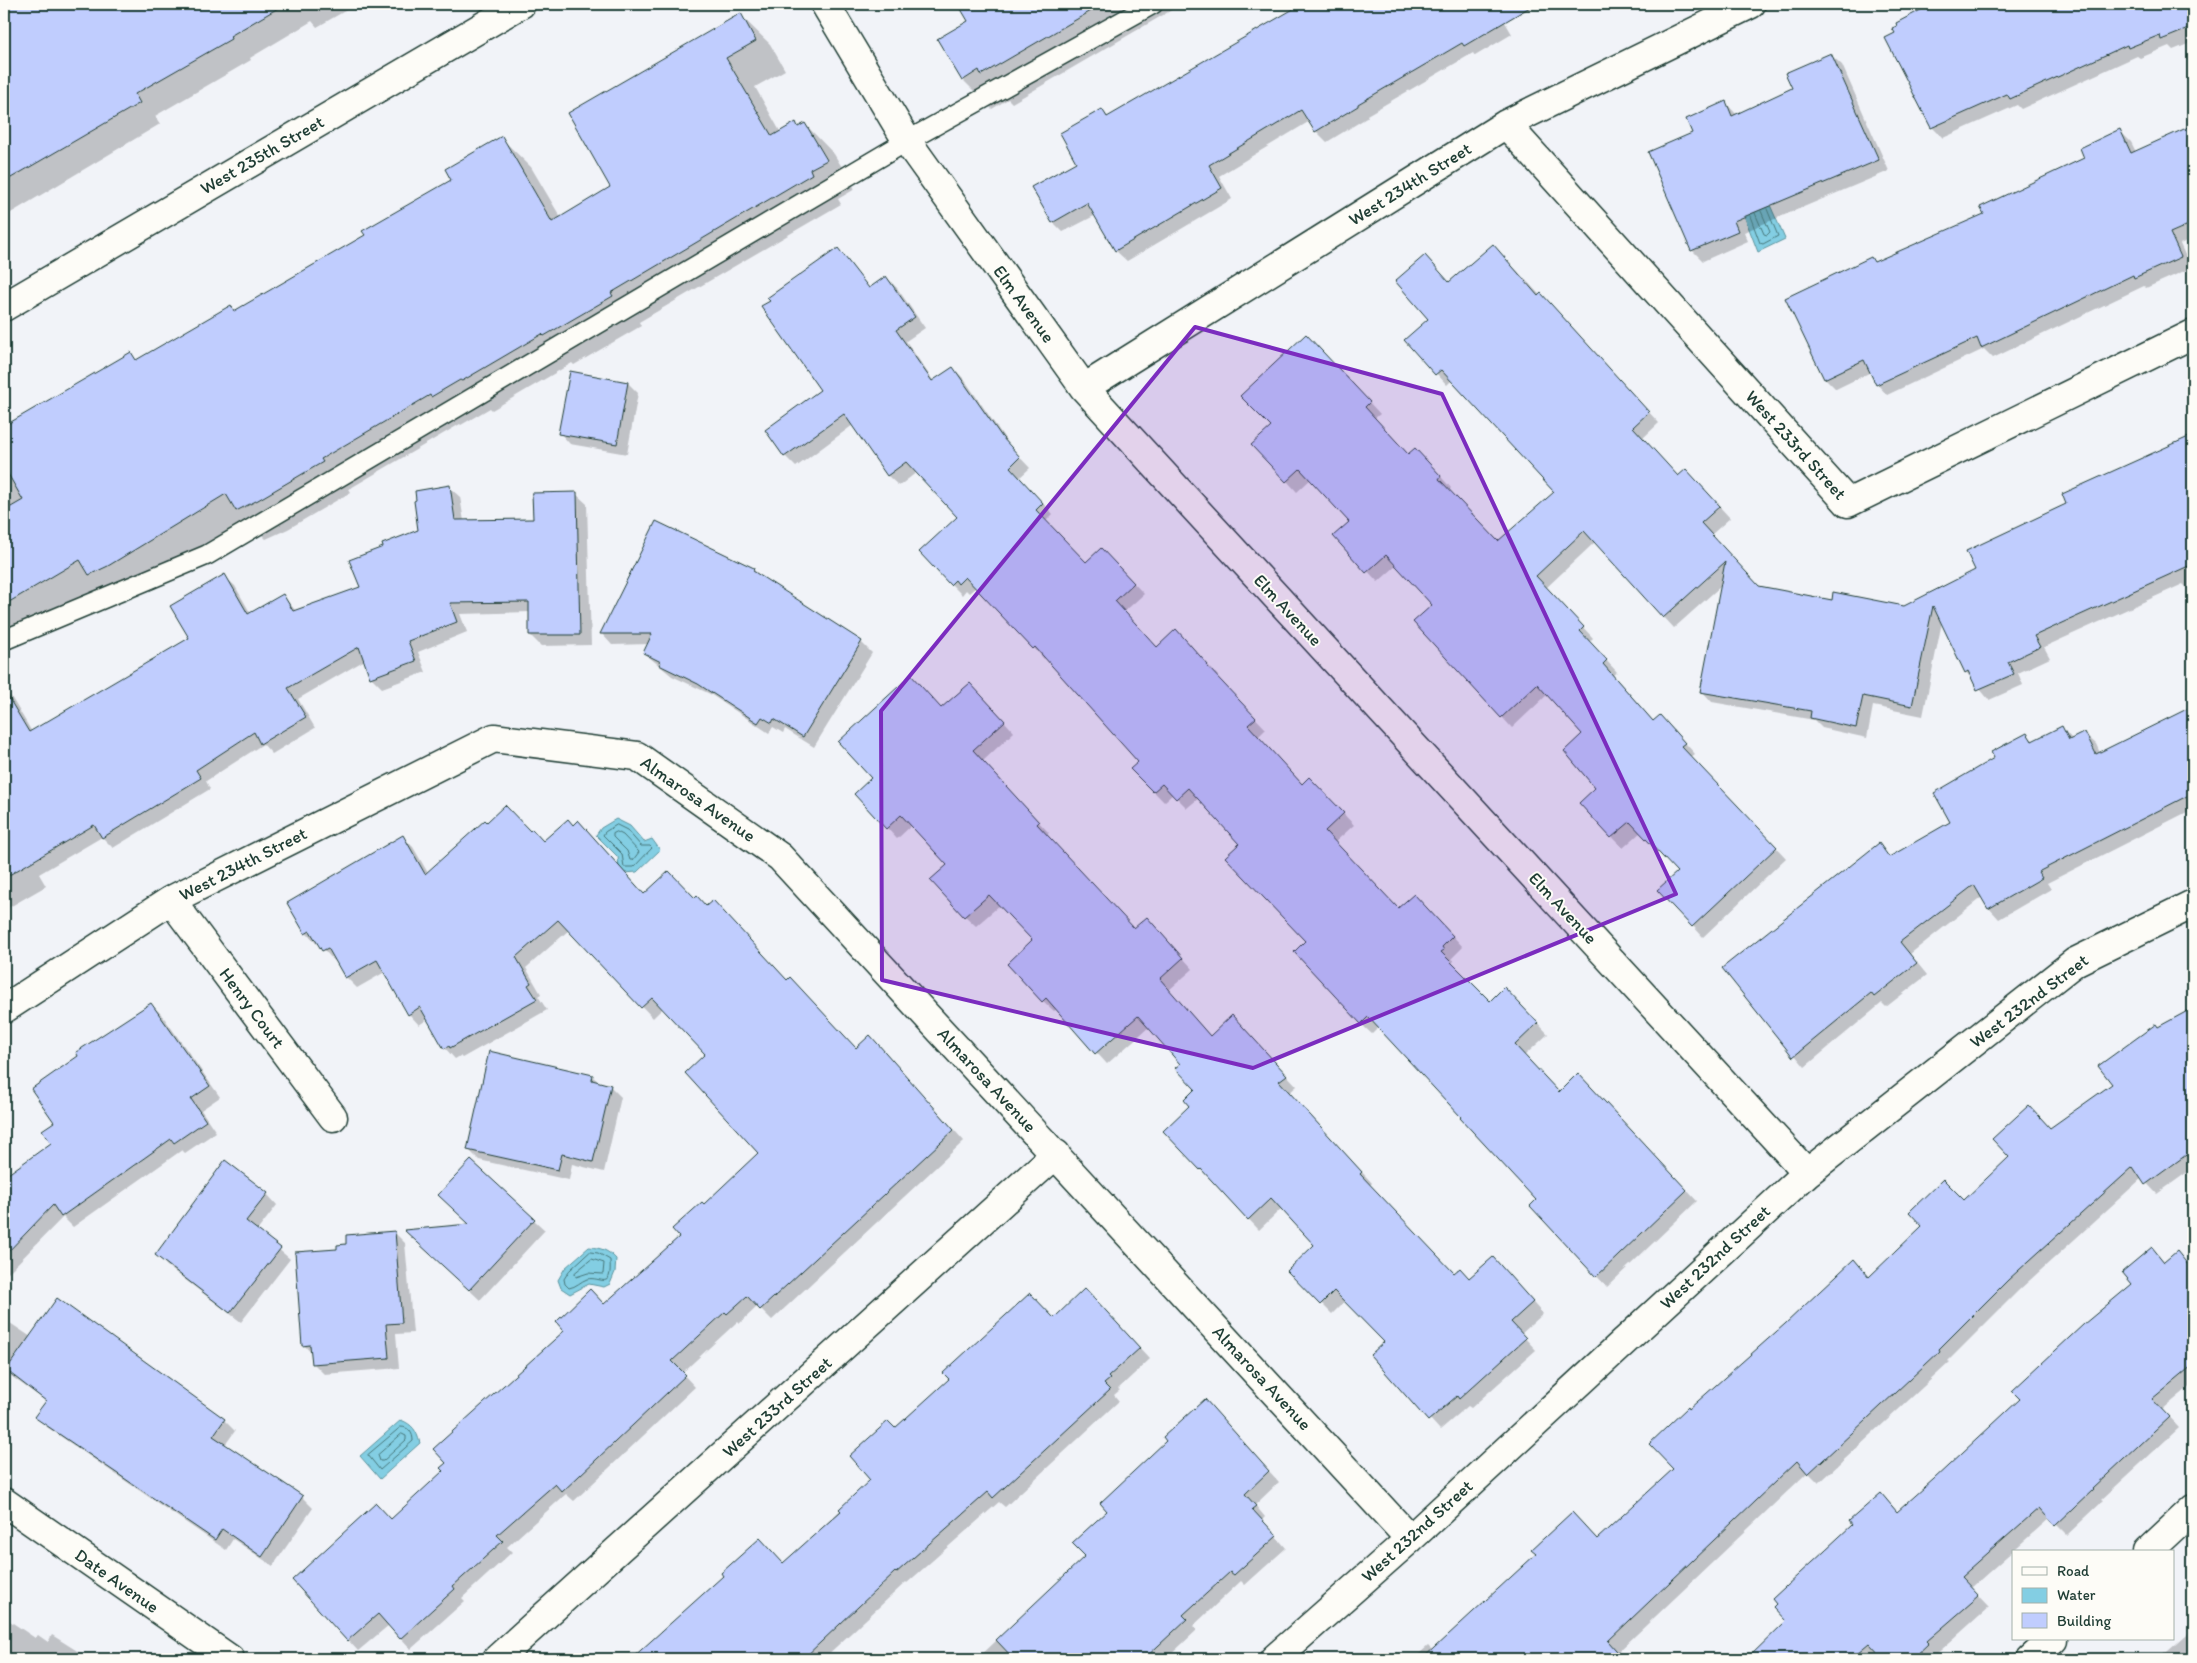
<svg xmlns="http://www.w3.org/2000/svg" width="2197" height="1663" font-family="Itim,sans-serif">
<rect width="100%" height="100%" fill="#f1f3f8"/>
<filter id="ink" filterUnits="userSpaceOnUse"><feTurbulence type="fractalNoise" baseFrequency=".02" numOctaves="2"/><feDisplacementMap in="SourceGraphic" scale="10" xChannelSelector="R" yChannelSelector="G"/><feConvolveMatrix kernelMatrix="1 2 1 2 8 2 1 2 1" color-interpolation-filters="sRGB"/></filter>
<g filter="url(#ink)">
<path fill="#83cee3" stroke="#5b949d" d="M 1763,189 L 1785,239 L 1758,252 L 1738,200 Z
M 616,819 L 630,826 L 644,842 L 652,839 L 660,850 L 637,872 L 624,873 L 619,869 L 618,857 L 596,835 L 601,828 Z
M 589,1247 C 601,1248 608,1250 616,1259 L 615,1272 L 610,1284 L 604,1287 L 589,1284 L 570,1294 L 561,1288 L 558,1280 L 565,1268 Z
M 401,1420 C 413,1425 416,1430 420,1443 L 380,1479 L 360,1456 Z"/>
<path fill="#0003" d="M 4,4 L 357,4 L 317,27 L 312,21 L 250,58 L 251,60 L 155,116 L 160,124 L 4,217 Z
M 959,4 L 1182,4 L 1012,103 L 1008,99 L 992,109 L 963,80 L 970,22 Z
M 1304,4 L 1537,4 L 1505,22 L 1512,34 L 1475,56 L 1473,53 L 1367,115 L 1368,117 L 1327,142 L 1316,131 L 1310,121 L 1219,176 L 1232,199 L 1127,261 L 1116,251 L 1096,215 L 1063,232 L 1053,222 L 1102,110 L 1109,118 Z
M 1941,4 L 2193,4 L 2193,42 L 2173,50 L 2169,46 L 2140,58 L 2137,56 L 2021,109 L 2017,105 L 1943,138 L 1932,127 L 1896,33 L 1924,11 Z
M 740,15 L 770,44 L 785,70 L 755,87 L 781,133 L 795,124 L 799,128 L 805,124 L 834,154 L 855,189 L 838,199 L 841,204 L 639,322 L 641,326 L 574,365 L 572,363 L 492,410 L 490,408 L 461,425 L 460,424 L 349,489 L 351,492 L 288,529 L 266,539 L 252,525 L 201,558 L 119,603 L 107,591 L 4,634 L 4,428 L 131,354 L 137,361 L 231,307 L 235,312 L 367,236 L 453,180 L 501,138 L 531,167 L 561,218 L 612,187 Z
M 1831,55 L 1842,65 L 1889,171 L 1744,232 L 1748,241 L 1703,261 L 1692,250 L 1693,133 L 1726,103 L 1737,115 L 1793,88 Z
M 2193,125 L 2193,238 L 2180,244 L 2191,268 L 2146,288 L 2144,286 L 1993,358 L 1984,349 L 1887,395 L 1877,384 L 1871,372 L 1836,389 L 1825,378 L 1871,259 L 1875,263 L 1985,215 L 2086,158 L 2120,131 L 2131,142 L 2136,152 Z
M 1493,245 L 1659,423 L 1643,438 L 1678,477 L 1696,481 L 1730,518 L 1711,535 L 1759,588 L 1833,601 L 1904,607 L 1977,570 L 2068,505 L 2063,495 L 2193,437 L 2193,590 L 2190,591 L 2183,584 L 2044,647 L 2050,658 L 2018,673 L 2023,685 L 1989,700 L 1966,672 L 1942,622 L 1923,716 L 1873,706 L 1867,738 L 1822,728 L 1814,720 L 1712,702 L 1702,691 L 1722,585 L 1674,628 L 1595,542 L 1546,588 L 1593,638 L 1589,642 L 1617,672 L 1613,675 L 1654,722 L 1671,727 L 1695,754 L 1691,757 L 1786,858 L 1703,937 L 1693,926 L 1678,872 L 1641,832 L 1623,848 L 1580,803 L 1596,788 L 1584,734 L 1548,694 L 1512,728 L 1502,717 L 1434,605 L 1397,565 L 1378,582 L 1335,536 L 1351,522 L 1311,479 L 1297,492 L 1287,481 L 1272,427 L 1317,346 L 1380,414 L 1375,418 L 1409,455 L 1426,460 L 1451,488 L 1449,490 L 1498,543 L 1556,492 L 1452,380 L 1447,385 L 1406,340 L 1430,319 L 1450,283 Z
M 837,250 L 870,289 L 886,277 L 897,288 L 925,328 L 906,341 L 934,382 L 953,368 L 964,379 L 1012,449 L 1030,468 L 1019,478 L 1053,514 L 1046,521 L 1086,563 L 1112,560 L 1144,594 L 1124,612 L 1158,648 L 1187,642 L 1218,676 L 1216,677 L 1266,729 L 1258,737 L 1302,785 L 1320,789 L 1354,825 L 1334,843 L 1398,910 L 1425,906 L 1463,947 L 1451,959 L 1454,961 L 1451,964 L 1490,1003 L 1515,999 L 1548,1034 L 1524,1056 L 1559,1094 L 1589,1086 L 1697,1201 L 1607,1287 L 1531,1206 L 1538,1200 L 1379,1027 L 1372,1034 L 1361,1024 L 1241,844 L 1199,798 L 1187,808 L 1173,794 L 1164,802 L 1132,769 L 1140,762 L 1046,657 L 1044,659 L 1034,648 L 976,587 L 969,593 L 966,590 L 962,595 L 951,584 L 959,517 L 917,472 L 899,486 L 888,476 L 853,425 L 796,467 L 785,456 L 821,391 Z
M 628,383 L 638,393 L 627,454 L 570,444 L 560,433 Z
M 449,487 L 460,497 L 464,521 L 534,520 L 576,494 L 587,504 L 591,645 L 541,646 L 530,635 L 530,612 L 460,614 L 467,632 L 418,652 L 426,672 L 382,688 L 371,677 L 365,660 L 298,699 L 315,728 L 272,754 L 263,744 L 206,781 L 210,789 L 113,848 L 102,837 L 39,874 L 46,886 L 8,908 L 4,904 L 4,685 L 32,732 L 191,639 L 224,576 L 235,586 L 251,614 L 283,596 L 296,611 L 361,588 L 384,548 L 420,531 Z
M 656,522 L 753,569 L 763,579 L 861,642 L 872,653 L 814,747 L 785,729 L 783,733 L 773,727 L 769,733 L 710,694 L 672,676 L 644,653 L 649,644 L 612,645 L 602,634 Z
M 981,695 L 1014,732 L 983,761 L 1049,833 L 1046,835 L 1135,930 L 1147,918 L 1193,969 L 1169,990 L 1211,1037 L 1243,1028 L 1297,1086 L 1289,1093 L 1372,1183 L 1369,1186 L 1455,1274 L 1470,1279 L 1503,1269 L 1543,1314 L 1521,1334 L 1536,1350 L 1471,1408 L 1468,1406 L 1440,1430 L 1372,1355 L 1386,1342 L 1345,1301 L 1332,1314 L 1289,1271 L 1316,1245 L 1282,1208 L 1259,1230 L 1164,1131 L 1191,1106 L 1197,1089 L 1182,1064 L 1149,1027 L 1107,1064 L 1057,1009 L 1054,1011 L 1043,1001 L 1034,940 L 1000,905 L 976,926 L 965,916 L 949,865 L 912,825 L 897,839 L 887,828 L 942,710 Z
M 2193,707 L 2193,809 L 2047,883 L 2051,889 L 1999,919 L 1989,908 L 1982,897 L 1910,954 L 1927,975 L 1886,1007 L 1882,1003 L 1805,1067 L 1723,968 L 1878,845 L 1891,858 L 1952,823 L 1996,759 L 2027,735 L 2034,741 L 2061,727 L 2073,740 L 2085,734 L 2096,744 L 2100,753 Z
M 530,833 L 544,842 L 645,895 L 695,899 L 787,981 L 856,1050 L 881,1048 L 964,1141 L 772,1320 L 758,1306 L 739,1324 L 737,1322 L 682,1373 L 695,1387 L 574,1501 L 566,1494 L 507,1547 L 512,1552 L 462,1598 L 465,1601 L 411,1649 L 389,1625 L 358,1651 L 293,1580 L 391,1520 L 445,1471 L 605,1305 L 681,1238 L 704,1206 L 760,1153 L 706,1054 L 663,1008 L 653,1018 L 569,930 L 526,968 L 541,994 L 538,996 L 547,1010 L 462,1058 L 460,1056 L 455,1059 L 445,1048 L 428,1019 L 419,1025 L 409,1014 L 385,972 L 357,988 L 346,977 L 336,960 L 334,961 L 318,943 L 317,944 L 306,933 L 403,837 L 413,847 L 428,873 Z
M 151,1004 L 162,1015 L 220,1097 L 201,1110 L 216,1132 L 185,1153 L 182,1150 L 73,1227 L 63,1217 L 4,1277 L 4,1177 L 53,1143 L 55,1122 Z
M 2193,1010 L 2193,1168 L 2157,1194 L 2142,1178 L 2019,1290 L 1948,1361 L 1950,1362 L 1819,1483 L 1808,1472 L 1618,1652 L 1624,1659 L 1413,1659 L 1428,1646 L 1433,1651 L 1597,1540 L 1675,1469 L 1689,1411 L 1870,1278 L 2050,1130 L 2113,1085 L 2158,1028 Z
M 592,1076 L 600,1083 L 610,1086 L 621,1097 L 604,1172 L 572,1164 L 569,1180 L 479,1160 L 468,1149 Z
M 267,1194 L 277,1205 L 257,1231 L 290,1259 L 241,1322 L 167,1266 L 157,1255 Z
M 534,1220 L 545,1230 L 480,1300 L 416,1240 Z
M 394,1232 L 405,1243 L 413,1333 L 396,1334 L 399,1368 L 324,1374 L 313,1363 L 312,1354 L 304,1345 L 338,1250 L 347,1245 Z
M 2152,1249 L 2165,1262 L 2177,1253 L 2193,1270 L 2193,1384 L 2162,1410 L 2179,1428 L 2101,1500 L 2103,1501 L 2067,1535 L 2050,1518 L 1971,1588 L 1989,1607 L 1931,1659 L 1884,1659 L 1880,1654 L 1874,1659 L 1749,1659 L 1788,1621 L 1891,1505 L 1898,1513 L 2022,1399 L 2134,1285 Z
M 1096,1301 L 1150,1359 L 1118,1389 L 1120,1390 L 1114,1395 L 1119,1401 L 1005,1507 L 999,1502 L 907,1583 L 906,1582 L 823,1659 L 645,1659 L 640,1653 L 784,1564 L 872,1480 L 895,1430 L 1054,1320 Z
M 4,1319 L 31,1337 L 224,1420 L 235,1431 L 225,1445 L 302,1497 L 313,1508 L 273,1566 L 233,1539 L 226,1550 L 47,1427 L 36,1417 L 47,1402 L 4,1371 Z
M 1215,1412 L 1279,1482 L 1255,1505 L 1265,1517 L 1262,1520 L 1286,1548 L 1245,1585 L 1241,1581 L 1193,1626 L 1197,1630 L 1166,1659 L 977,1659 L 1086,1556 Z
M 4,1617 L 35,1638 L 38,1635 L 48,1642 L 52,1635 L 90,1659 L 4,1659 Z
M 2193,1629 L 2193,1659 L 2159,1659 Z"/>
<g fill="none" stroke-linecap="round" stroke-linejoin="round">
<path stroke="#47777a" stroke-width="1" d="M 1755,213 L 1764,234 L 1767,235 L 1770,232 L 1761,211
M 1750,216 L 1760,243 L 1763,244 L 1778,236 L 1767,209
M 617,825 L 627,830 L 641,846 L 650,846 L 652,848 L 634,867 L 624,867 L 622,854 L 603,835 L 605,832 Z
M 617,832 L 623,835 L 639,852 L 633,860 L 630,860 L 627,851 L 613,837 L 613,834 Z
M 590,1252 L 598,1253 L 610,1260 C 612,1292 601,1276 587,1279 C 581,1281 576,1287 569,1288 L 565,1284 L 564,1279 L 569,1271 Z
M 592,1259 L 604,1263 L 603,1274 L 588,1273 L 576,1277 L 575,1273 Z
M 401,1427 C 409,1427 413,1433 413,1441 L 380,1470 L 368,1455 Z
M 402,1434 L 406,1436 L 406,1440 L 383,1461 L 380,1461 L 378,1455 Z"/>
</g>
<path fill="#c0cdfe" stroke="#1f3d34" d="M 4,4 L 285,4 L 230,36 L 231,39 L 135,94 L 140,103 L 4,182 Z
M 958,4 L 1103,4 L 981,75 L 979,70 L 962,81 L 937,39 L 968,21 Z
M 1302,4 L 1535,4 L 1464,46 L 1462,43 L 1358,104 L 1358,106 L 1315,132 L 1301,110 L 1209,165 L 1222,188 L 1115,251 L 1087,203 L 1052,223 L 1031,187 L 1076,162 L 1060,133 L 1102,109 L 1107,117 Z
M 1932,4 L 2193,4 L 2193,27 L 2161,40 L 2160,35 L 2128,48 L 2127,45 L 2010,99 L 2007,94 L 1931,128 L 1885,38 L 1895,33 L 1892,28 L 1897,26 L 1896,23 Z
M 741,13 L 756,41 L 726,58 L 772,136 L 796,122 L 798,127 L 805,123 L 827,160 L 810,169 L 812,174 L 611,293 L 613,296 L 544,336 L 542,334 L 462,381 L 460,380 L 431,397 L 430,395 L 321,459 L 323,462 L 258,500 L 236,511 L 226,494 L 108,566 L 89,575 L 80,560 L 4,605 L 4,511 L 23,500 L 4,467 L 4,426 L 131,352 L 136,360 L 231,305 L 234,311 L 365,235 L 362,231 L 451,180 L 445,169 L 502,136 L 552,222 L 610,187 L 568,113 Z
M 1831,53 L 1879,160 L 1734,221 L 1738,231 L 1691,251 L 1648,152 L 1692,133 L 1686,119 L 1726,101 L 1732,116 L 1792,88 L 1785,73 Z
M 2193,125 L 2193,223 L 2170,233 L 2181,257 L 2134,278 L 2133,275 L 1981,348 L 1977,338 L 1876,385 L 1864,360 L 1824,379 L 1785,298 L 1871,257 L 1874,262 L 1984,214 L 1980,207 L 2084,158 L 2080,148 L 2120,129 L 2131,153 Z
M 1493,244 L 1538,296 L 1541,293 L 1649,412 L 1633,427 L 1678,476 L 1686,469 L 1720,506 L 1701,523 L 1759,586 L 1832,600 L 1833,592 L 1904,606 L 1975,570 L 1966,551 L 2066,504 L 2062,494 L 2193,435 L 2193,564 L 2034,636 L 2040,647 L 2008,662 L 2014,674 L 1977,690 L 1968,671 L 1965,673 L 1933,606 L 1912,706 L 1863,696 L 1856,728 L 1810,718 L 1811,711 L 1700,692 L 1725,562 L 1663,618 L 1584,531 L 1536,576 L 1584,627 L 1580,631 L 1607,660 L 1603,664 L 1653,721 L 1660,715 L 1685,743 L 1681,746 L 1777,847 L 1692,927 L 1657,890 L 1677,872 L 1630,822 L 1611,838 L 1579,803 L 1595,788 L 1564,751 L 1582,734 L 1537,684 L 1501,718 L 1413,622 L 1432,605 L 1386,555 L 1366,573 L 1333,536 L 1349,522 L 1300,469 L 1286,482 L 1251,445 L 1271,427 L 1240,396 L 1306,334 L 1370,402 L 1365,407 L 1408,454 L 1415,448 L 1441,476 L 1439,479 L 1498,541 L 1554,492 L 1441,370 L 1435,375 L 1404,340 L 1428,319 L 1395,281 L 1425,255 L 1449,282 Z
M 838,248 L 869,288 L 886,276 L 915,317 L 896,330 L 932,381 L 953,367 L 1002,437 L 1020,457 L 1010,467 L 1043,503 L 1036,510 L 1086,562 L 1101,548 L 1134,583 L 1115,601 L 1157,647 L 1176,629 L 1208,665 L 1207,666 L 1256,718 L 1248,725 L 1302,784 L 1309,777 L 1344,813 L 1325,831 L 1398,908 L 1414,894 L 1453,936 L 1442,947 L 1444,950 L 1441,952 L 1490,1001 L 1504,987 L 1538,1023 L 1515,1045 L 1559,1092 L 1578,1073 L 1687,1190 L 1596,1277 L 1530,1206 L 1536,1200 L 1460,1118 L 1461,1117 L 1368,1017 L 1361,1024 L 1294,952 L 1305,941 L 1225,857 L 1239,844 L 1188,788 L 1176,799 L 1162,784 L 1153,792 L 1130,769 L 1138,762 L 1035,647 L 1033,649 L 965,577 L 958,584 L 955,580 L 950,585 L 919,552 L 957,517 L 906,462 L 887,476 L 844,414 L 784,457 L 765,430 L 820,390 L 761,306 L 770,301 L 767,298 Z
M 570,371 L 628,382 L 617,444 L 558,434 Z
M 450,485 L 455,520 L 533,519 L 532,493 L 577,492 L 580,635 L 529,635 L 529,602 L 450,603 L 457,622 L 408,641 L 416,661 L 370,678 L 359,647 L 288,688 L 306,717 L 260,744 L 254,732 L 196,770 L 201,778 L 102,838 L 94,825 L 4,878 L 4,690 L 29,732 L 189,638 L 170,606 L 225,574 L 248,614 L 283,594 L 293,611 L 360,587 L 349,560 L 383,547 L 382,544 L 418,530 L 414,501 L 416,500 L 415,491 Z
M 656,521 L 754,568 L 753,571 L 862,641 L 803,737 L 774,719 L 772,723 L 762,717 L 758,723 L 698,684 L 659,665 L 661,662 L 643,653 L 652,634 L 600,634 Z
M 911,675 L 941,708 L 970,683 L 1005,721 L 973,750 L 1039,822 L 1037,824 L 1134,928 L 1147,917 L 1183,958 L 1160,979 L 1210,1036 L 1232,1015 L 1287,1075 L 1279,1081 L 1362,1172 L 1360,1174 L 1454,1273 L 1460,1268 L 1469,1278 L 1493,1257 L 1533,1302 L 1511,1322 L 1526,1338 L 1459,1399 L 1457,1396 L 1428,1421 L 1370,1355 L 1384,1342 L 1334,1291 L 1320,1305 L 1287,1271 L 1314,1245 L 1271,1198 L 1248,1220 L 1201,1169 L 1200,1170 L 1163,1131 L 1189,1106 L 1184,1100 L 1195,1089 L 1175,1068 L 1180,1064 L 1138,1016 L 1095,1054 L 1046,998 L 1042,1002 L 1007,964 L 1032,940 L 989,895 L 964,917 L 930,880 L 947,865 L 901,815 L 886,829 L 854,794 L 871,778 L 838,742 Z
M 2193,706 L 2193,793 L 2038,872 L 2042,878 L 1988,909 L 1974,885 L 1900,942 L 1917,963 L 1874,997 L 1871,993 L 1793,1057 L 1722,968 L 1879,843 L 1889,857 L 1950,822 L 1934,793 L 1994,758 L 1991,752 L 2027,733 L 2032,741 L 2062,726 L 2069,740 L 2085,732 L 2096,754 Z
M 505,805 L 530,831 L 532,829 L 543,841 L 568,819 L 573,825 L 578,820 L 644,894 L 669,871 L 695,898 L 697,896 L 706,906 L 713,900 L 787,980 L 790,977 L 856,1048 L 870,1035 L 954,1130 L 760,1310 L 747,1296 L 727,1314 L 725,1312 L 672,1361 L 686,1375 L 562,1492 L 555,1484 L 497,1535 L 503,1541 L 453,1586 L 455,1589 L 400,1639 L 378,1614 L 347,1641 L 292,1580 L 376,1503 L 391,1519 L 443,1471 L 440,1468 L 446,1463 L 433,1449 L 564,1331 L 556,1322 L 590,1289 L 604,1304 L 679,1237 L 672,1229 L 702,1202 L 704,1204 L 758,1153 L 685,1073 L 705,1054 L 652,998 L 641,1008 L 558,920 L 516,957 L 531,983 L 528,985 L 537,999 L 450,1048 L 449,1046 L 444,1049 L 420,1007 L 408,1015 L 377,960 L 345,978 L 328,948 L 322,951 L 310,931 L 305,934 L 287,903 L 403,835 L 425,874 L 485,820 L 487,822 Z
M 151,1003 L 210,1086 L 191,1099 L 206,1121 L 174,1143 L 171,1139 L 61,1217 L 53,1205 L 4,1256 L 4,1177 L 51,1143 L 42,1130 L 54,1122 L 31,1089 L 78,1056 L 76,1052 Z
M 2193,1008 L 2193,1150 L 2145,1185 L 2133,1167 L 2008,1280 L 1939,1349 L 1940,1351 L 1808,1474 L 1797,1461 L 1608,1641 L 1624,1659 L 1422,1659 L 1536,1554 L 1531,1550 L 1572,1512 L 1597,1539 L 1673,1469 L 1649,1444 L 1688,1407 L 1689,1409 L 1785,1324 L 1854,1259 L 1869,1277 L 1922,1226 L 1909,1212 L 1943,1179 L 1964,1200 L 2009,1157 L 1992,1139 L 2029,1105 L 2050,1128 L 2112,1084 L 2098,1066 L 2156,1024 L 2158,1027 Z
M 489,1051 L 593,1075 L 592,1080 L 611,1085 L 593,1162 L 562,1154 L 558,1170 L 467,1150 Z
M 225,1160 L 268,1193 L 246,1221 L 281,1248 L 230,1313 L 155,1255 Z
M 471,1160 L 535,1219 L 469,1290 L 404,1230 L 469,1224 L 438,1195 Z
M 395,1231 L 402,1323 L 386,1324 L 389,1358 L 312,1364 L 310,1345 L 302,1346 L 295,1252 L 337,1249 L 337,1245 L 346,1244 L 346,1235 Z
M 2152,1247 L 2164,1262 L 2177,1251 L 2193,1271 L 2193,1365 L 2152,1399 L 2169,1417 L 2092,1489 L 2093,1490 L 2055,1526 L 2039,1508 L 1961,1577 L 1979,1596 L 1927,1641 L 1929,1643 L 1912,1659 L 1883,1659 L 1869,1644 L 1851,1659 L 1747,1659 L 1786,1621 L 1773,1607 L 1776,1604 L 1772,1599 L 1852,1525 L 1849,1521 L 1881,1493 L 1897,1512 L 1934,1479 L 2020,1399 L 2012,1391 L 2084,1324 L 2132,1284 L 2122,1272 Z
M 1085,1288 L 1140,1348 L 1108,1377 L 1110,1379 L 1104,1384 L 1110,1390 L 993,1498 L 988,1492 L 896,1573 L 895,1572 L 803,1659 L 631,1659 L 723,1576 L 721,1573 L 760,1538 L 783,1563 L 841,1511 L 839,1509 L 870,1480 L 849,1456 L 888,1421 L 895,1428 L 949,1379 L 943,1373 L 1030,1293 L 1054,1318 Z
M 57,1298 L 225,1419 L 213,1436 L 303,1496 L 262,1557 L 222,1529 L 215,1540 L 34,1417 L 46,1401 L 6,1370 Z
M 1205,1399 L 1269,1471 L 1245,1494 L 1256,1506 L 1252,1509 L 1277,1536 L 1234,1575 L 1230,1572 L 1183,1615 L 1187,1619 L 1144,1659 L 1014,1659 L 996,1640 L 1085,1556 L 1072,1543 L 1107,1511 L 1100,1503 L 1166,1441 L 1163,1437 Z"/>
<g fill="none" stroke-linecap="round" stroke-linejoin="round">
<defs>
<path id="lane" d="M 4,640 L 207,555 L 907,141 L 1153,4"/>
<path id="street" d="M 825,4 L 907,141 L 1084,388 L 1807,1173
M 1506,124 L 1848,503 L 2193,334
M 1084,388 L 1506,124 L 1751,4
M 171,900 L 333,1117
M 4,1009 L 171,900 L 494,738 L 637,756 L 780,857 L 1410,1539
M 4,1502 L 230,1659
M 2147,1552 L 2193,1509
M 497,1659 L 1056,1154
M 1274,1659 L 1410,1539 L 1807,1173 L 2075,962 L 2193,904
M 2031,1659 L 2053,1639"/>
<path id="secondary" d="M 4,307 L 521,4"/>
</defs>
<use href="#lane" stroke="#1f3d34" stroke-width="22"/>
<use href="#street" stroke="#1f3d34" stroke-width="31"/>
<use href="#secondary" stroke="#1f3d34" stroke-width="31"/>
<use href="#lane" stroke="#fdfcf7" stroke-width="19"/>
<use href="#street" stroke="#fdfcf7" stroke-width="28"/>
<use href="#secondary" stroke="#fdfcf7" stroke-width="28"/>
</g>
</g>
<path fill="#7b2cbf" fill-opacity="0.2" stroke="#7b2cbf" stroke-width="4" stroke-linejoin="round" d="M 1195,327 L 1442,394 L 1676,894 L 1253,1068 L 882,980 L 881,711 Z"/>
<g text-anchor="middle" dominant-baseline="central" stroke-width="4" stroke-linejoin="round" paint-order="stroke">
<g font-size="18" fill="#1f3d34" stroke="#fdfcf7">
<text transform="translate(262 155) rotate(-30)">West 235th Street</text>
<text transform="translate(1410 184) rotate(-32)">West 234th Street</text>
<text transform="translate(1024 304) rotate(54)">Elm Avenue</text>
<text transform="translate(1796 445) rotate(48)">West 233rd Street</text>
<text transform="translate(1288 610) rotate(47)">Elm Avenue</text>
<text transform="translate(698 799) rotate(35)">Almarosa Avenue</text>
<text transform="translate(243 864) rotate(-27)">West 234th Street</text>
<text transform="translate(1563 908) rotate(47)">Elm Avenue</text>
<text transform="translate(2029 1001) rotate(-37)">West 232nd Street</text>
<text transform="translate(252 1008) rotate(53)">Henry Court</text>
<text transform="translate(987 1080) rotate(47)">Almarosa Avenue</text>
<text transform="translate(1715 1257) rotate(-43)">West 232nd Street</text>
<text transform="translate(1262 1378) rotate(47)">Almarosa Avenue</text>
<text transform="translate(777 1407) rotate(-42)">West 233rd Street</text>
<text transform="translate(1417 1531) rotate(-42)">West 232nd Street</text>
<text transform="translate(117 1581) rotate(35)">Date Avenue</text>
</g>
</g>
<rect width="2197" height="1663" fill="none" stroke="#fdfcf7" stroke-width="20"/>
<rect x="10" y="10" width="2177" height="1643" fill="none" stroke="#1f3d34" stroke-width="2" filter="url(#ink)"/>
<rect x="2012" y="1550" width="162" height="90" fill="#fdfcf7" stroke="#a4b0a9"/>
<rect x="2022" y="1567" width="25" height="8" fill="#fdfcf7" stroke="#a4b0a9"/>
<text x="2057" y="1576" font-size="15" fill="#1f3d34">Road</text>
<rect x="2022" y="1588" width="25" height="15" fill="#83cee3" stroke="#a4b0a9"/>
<text x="2057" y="1600" font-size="15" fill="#1f3d34">Water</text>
<rect x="2022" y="1613" width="25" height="15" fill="#c0cdfe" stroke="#a4b0a9"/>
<text x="2057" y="1626" font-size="15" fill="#1f3d34">Building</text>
</svg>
